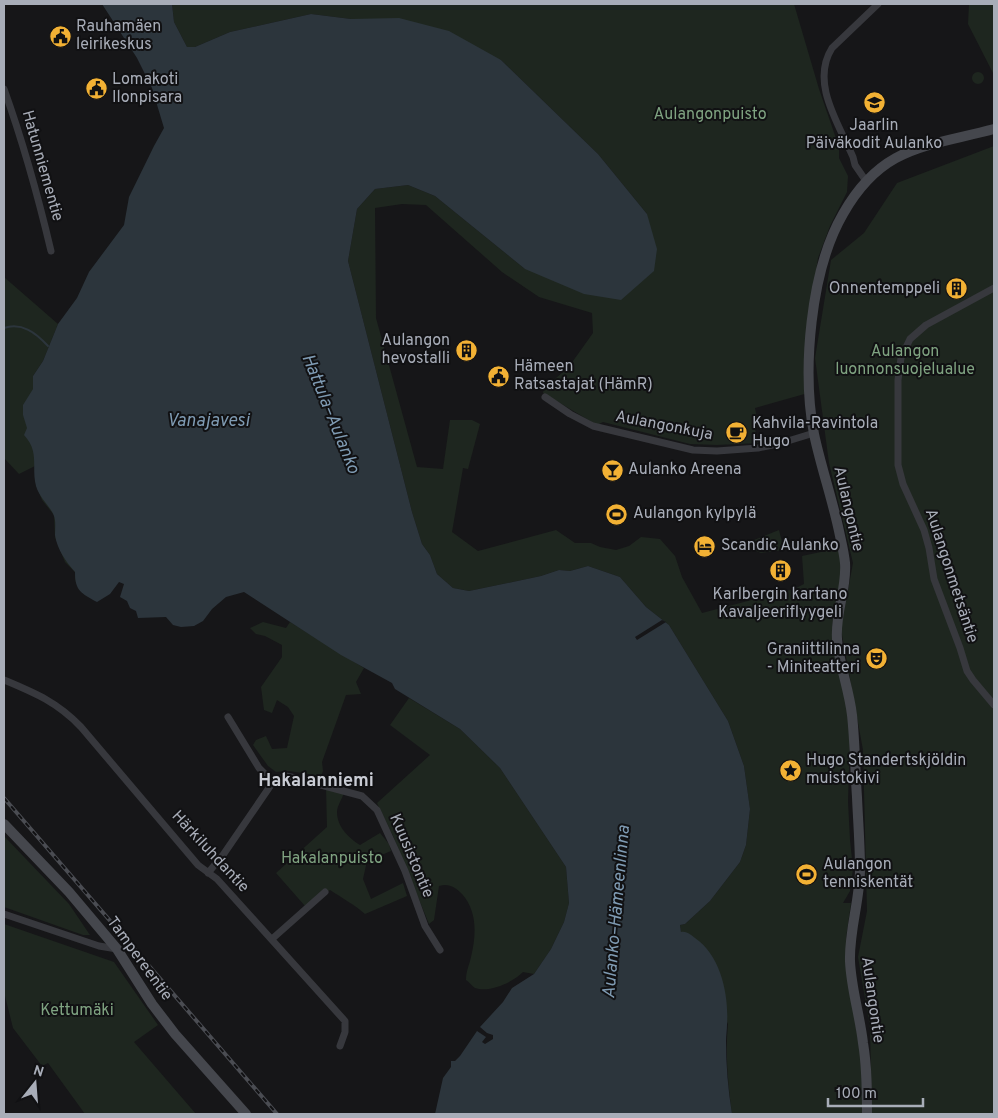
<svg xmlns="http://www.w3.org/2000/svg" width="998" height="1118" font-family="Overpass,sans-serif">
<rect width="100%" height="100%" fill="#161618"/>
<path fill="#1e261f" d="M 172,4 L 794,4 L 819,89 L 839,147 L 839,158 L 848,176 L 847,192 L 830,226 L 818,258 L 814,285 L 808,393 L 755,408 L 758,424 L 754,426 L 759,443 L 717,445 L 690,444 L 603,422 L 597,425 L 543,393 L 544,388 L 568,368 L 593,333 L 592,313 L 539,297 L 502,272 L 426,205 L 402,204 L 375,208 L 376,318 L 417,467 L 443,469 L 450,420 L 472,420 L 480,424 L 468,469 L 463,468 L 452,532 L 478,551 L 556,530 L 575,543 L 591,543 L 600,547 L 616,550 L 629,546 L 641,537 L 660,539 L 675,556 L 682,577 L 702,613 L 794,589 L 804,584 L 802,556 L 840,548 L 841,580 L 833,615 L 832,639 L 844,684 L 850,734 L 848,802 L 850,840 L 853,869 L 850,891 L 843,903 L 851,903 L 846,938 L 846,966 L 861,1056 L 863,1114 L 732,1114 C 728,1085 725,1054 728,1024 L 681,932 L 680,925 L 685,924 L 710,901 L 740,862 L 746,845 L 750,809 L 744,766 L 728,721 L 669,625 L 646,607 L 620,577 L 588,566 L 570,571 L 559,570 L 541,576 L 469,591 L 453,588 L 437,574 L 430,555 L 422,544 L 412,512 L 348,261 L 357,209 L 375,189 L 408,185 L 435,196 L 525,269 L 647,214 L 598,154 L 501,60 L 351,19 L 311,14 L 230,32 L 195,47 L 187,47 L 174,22 Z
M 969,4 L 994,4 L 994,75 L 968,24 Z
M972 78a6 6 0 1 1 12 0a6 6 0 1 1-12 0Z
M 994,146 L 994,1114 L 872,1114 L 870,1028 L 858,957 L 867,911 L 863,750 L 841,629 L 853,563 L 829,463 L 815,358 L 831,260 L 864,233 L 897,183 Z
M 4,277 L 58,324 L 43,361 L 33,376 L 86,529 L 75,583 L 75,572 L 65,562 L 55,537 L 54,515 L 42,500 L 36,485 L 35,466 L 19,474 L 4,458 Z
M 779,530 L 784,550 L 761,553 L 756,551 L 753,545 L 754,540 Z
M 263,622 L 286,628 L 290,622 L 364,668 L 356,682 L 361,694 L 346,695 L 322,762 L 323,771 L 321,776 L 289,771 L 276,772 L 268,766 L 253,745 L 256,740 L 266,736 L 272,749 L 287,748 L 294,716 L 288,707 L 277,700 L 272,713 L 264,710 L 261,687 L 282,657 L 282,645 L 265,636 L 256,634 L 250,628 Z
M 409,698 L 460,729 L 500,768 L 566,867 L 569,903 L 564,922 L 551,949 L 534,974 L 523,972 C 513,982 490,993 475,988 C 472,986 469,982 466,980 C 466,971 469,966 471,957 C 476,936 478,912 462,894 C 455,887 449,883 439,886 L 434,920 L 429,924 L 393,836 L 377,803 L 430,755 L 390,725 Z
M 326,788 L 344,793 C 342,799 337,806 337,812 C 337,827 349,838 360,845 L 380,833 L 389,844 L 391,851 L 367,861 L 363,879 L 371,899 L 403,883 L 407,896 L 365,914 C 355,905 342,898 330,890 L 305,906 L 276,873 L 327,827 Z
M 4,836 L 69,904 L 90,935 L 83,935 L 4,907 Z
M 4,924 L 114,962 L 158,1025 L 134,1042 L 196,1114 L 85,1114 L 48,1063 L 42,1066 L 13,1028 L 4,992 Z"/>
<path fill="#2c353c" d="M 102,4 L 172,4 L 174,22 L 187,47 L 195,47 L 230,32 L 311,14 L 351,19 L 399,18 L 449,31 L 501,60 L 598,154 L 647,214 L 657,249 L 654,271 L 621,300 L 584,294 L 525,269 L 435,196 L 408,185 L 375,189 L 357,209 L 348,261 L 412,512 L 422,544 L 430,555 L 437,574 L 453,588 L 469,591 L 541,576 L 559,570 L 570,571 L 588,566 L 620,577 L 646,607 L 669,625 L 728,721 L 744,766 L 750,809 L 746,845 L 740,862 L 710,901 L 685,924 L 680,925 L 681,932 C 686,931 690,934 695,938 C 721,956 729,995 727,1025 C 727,1030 726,1035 726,1041 C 726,1065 728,1090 732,1114 L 435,1114 L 443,1078 L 451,1067 L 451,1061 L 455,1061 L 460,1056 L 477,1031 L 486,1037 L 482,1042 L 485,1044 L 493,1039 L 493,1035 L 487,1033 L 480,1027 L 503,1002 L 512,988 L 534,974 L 551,949 L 564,922 L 569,903 L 566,867 L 500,768 L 460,729 L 395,689 L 392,683 L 341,655 L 244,592 L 226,597 L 212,609 L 203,621 L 194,626 L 181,627 L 173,625 L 166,617 L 138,618 L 136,611 L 130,608 L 127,601 L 120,597 L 124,584 L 119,582 L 110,594 L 97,602 C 81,593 75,591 75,572 C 66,562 57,549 55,535 C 55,529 56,521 54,516 C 51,507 40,499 36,486 C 31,467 40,452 24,435 L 27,428 L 23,415 L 23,405 L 33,389 L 33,376 L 43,361 L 58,324 L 77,298 L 89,272 L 124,225 L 129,197 L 154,146 L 164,128 L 152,88 L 137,58 Z"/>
<path fill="#161618" d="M 662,620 L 666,622 L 637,640 L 635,637 Z"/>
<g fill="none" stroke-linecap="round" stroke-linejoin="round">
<path stroke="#2c353c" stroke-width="2" d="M 4,328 C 22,322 36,333 48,346"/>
<path stroke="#37383d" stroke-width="7" d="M 4,89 C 23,142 38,196 51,251
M 866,181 L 855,165 L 853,157 C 839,124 810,83 832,48 L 878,4
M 994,288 L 926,325 L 910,339 L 901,358 L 898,380 L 898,465 L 903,484 L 924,530 L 929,548 L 934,579 L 960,648 L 967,671 L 973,680 L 994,705
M 545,397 L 570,414 L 593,426 L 693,450 L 717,451 L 758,448 L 778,444 L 814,433
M 4,680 C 35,693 57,702 81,727 L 198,865 L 217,879 L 345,1021 L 345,1032 L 340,1046
M 228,717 L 259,768 L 273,782
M 208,873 L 223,855 L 273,782 L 286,776 L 291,777 L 362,796 L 377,810 L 405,871 L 425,926 L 440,950
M 4,914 L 99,946 L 117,949
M 272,939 L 325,892"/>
<path stroke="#45474d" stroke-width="10" d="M 4,824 L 69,892 L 117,949 L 152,1004 L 175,1034 L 246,1114
M 867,1114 C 867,1090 867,1067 863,1043 C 860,1016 851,988 850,961 C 849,930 860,900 860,869 C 860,845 858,821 857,797 C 855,770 855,742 852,715 C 849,689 839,664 837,639 C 835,613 847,589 845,563 C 844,552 841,541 839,531 C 832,498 821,467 814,434 C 802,371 810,271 843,214 C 882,145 926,147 994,129"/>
<defs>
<path id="rail" d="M 4,798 L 277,1114"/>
</defs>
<use href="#rail" stroke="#4a4c52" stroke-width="4"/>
<use href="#rail" stroke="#111113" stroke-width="2" stroke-dasharray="5.5" stroke-linecap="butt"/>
</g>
<defs>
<symbol id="civic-disc" viewBox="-11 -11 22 22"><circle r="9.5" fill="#f2b134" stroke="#111113"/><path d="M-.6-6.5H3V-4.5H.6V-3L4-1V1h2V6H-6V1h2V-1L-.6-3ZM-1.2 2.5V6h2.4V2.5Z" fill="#111"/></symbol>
<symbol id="school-disc" viewBox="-11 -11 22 22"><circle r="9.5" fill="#f2b134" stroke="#111113"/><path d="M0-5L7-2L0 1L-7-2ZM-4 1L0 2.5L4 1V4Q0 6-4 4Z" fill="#111"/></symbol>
<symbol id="building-disc" viewBox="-11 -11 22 22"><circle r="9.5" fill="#f2b134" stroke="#111113"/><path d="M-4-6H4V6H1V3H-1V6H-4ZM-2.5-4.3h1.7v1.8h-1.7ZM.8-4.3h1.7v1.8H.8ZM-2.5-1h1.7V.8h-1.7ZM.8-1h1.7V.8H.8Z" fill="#111"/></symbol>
<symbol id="cafe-disc" viewBox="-11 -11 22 22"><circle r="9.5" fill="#f2b134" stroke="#111113"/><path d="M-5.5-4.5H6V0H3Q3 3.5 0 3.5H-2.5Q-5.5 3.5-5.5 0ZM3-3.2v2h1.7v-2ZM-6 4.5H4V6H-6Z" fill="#111"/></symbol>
<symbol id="bar-disc" viewBox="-11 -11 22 22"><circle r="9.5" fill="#f2b134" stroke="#111113"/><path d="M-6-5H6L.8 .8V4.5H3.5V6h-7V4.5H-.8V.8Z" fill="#111"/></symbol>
<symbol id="stadium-disc" viewBox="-11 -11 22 22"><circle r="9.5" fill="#f2b134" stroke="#111113"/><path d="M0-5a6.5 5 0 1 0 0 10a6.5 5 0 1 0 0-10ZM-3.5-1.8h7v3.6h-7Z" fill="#111"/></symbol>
<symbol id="hotel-disc" viewBox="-11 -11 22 22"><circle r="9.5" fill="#f2b134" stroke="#111113"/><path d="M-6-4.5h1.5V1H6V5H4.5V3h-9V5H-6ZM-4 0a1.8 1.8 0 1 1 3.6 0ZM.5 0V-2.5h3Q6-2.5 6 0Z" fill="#111"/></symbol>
<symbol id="theatre-disc" viewBox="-11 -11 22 22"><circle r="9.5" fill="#f2b134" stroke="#111113"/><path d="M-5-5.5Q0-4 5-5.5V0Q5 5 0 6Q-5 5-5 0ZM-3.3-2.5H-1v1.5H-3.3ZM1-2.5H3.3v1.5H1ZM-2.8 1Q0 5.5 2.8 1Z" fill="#111"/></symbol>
<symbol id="sight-disc" viewBox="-11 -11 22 22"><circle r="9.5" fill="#f2b134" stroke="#111113"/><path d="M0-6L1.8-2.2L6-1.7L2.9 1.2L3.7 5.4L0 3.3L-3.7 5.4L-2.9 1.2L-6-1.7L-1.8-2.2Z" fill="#111"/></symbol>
</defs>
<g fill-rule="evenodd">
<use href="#civic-disc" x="48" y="24" width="25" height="25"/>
<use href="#civic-disc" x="84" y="76" width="25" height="25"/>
<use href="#school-disc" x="862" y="90" width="25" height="25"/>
<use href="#building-disc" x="944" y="276" width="25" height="25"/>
<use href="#building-disc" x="454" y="338" width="25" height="25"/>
<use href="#civic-disc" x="486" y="364" width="25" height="25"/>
<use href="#cafe-disc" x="724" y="420" width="25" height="25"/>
<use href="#bar-disc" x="600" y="458" width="25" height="25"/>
<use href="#stadium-disc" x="604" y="502" width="25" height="25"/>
<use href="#hotel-disc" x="692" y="534" width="25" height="25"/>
<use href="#building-disc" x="768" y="558" width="25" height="25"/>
<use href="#theatre-disc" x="864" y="646" width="25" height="25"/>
<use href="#sight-disc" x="778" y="758" width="25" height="25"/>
<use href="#stadium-disc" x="794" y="862" width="25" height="25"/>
</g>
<g text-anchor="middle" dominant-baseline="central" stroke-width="4" stroke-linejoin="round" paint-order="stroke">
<g font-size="16" fill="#a8adb8" stroke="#111113" text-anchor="start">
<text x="76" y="27">Rauhamäen<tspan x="76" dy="18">leirikeskus</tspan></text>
<text x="112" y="80">Lomakoti<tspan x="112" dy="18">Ilonpisara</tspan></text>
<text x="874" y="126" text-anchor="middle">Jaarlin<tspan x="874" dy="18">Päiväkodit Aulanko</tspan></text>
<text x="940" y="289" text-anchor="end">Onnentemppeli</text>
<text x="450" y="341" text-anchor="end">Aulangon<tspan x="450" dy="18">hevostalli</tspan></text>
<text x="514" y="367">Hämeen<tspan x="514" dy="18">Ratsastajat (HämR)</tspan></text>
<text x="752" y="424">Kahvila-Ravintola<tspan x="752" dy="18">Hugo</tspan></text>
<text x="628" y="470">Aulanko Areena</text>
<text x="633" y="514">Aulangon kylpylä</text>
<text x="721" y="546">Scandic Aulanko</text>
<text x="780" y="595" text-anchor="middle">Karlbergin kartano<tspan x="780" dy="18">Kavaljeeriflyygeli</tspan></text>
<text x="860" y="650" text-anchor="end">Graniittilinna<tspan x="860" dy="18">- Miniteatteri</tspan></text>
<text x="806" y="761">Hugo Standertskjöldin<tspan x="806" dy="18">muistokivi</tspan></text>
<text x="823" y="865">Aulangon<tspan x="823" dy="18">tenniskentät</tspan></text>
</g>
<g font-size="16" fill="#7fa381" stroke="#111113">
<text x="710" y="115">Aulangonpuisto</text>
<text x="905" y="352">Aulangon<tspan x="905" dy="18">luonnonsuojelualue</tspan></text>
<text x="332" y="859">Hakalanpuisto</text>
<text x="77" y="1011">Kettumäki</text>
</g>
<g font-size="16" fill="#a8adb8" stroke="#111113">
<text transform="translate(42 166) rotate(74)">Hatunniementie</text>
<text transform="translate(664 426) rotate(11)">Aulangonkuja</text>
<text transform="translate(848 509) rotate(77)">Aulangontie</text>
<text transform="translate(951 576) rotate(72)">Aulangonmetsäntie</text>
<text transform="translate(210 852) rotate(47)">Härkiluhdantie</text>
<text transform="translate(411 856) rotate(67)">Kuusistontie</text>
<text transform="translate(139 959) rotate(54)">Tampereentie</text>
<text transform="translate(872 1000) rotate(82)">Aulangontie</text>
</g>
<g font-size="18" font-style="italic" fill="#7f9bb3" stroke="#111113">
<text transform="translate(330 414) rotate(68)">Hattula–Aulanko</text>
<text x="208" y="421">Vanajavesi</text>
<text transform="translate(617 912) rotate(-85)">Aulanko–Hämeenlinna</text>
</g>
<g font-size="18" font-weight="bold" fill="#c9ccd4" stroke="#111113">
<text x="316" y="781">Hakalanniemi</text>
</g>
</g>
<rect width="998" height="1118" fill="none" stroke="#a8adb8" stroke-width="10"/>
<g transform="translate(35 1083) rotate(17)" stroke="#111113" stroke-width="4" paint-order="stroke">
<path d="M0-4L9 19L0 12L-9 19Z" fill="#a8adb8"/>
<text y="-8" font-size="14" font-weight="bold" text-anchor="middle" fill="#a8adb8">N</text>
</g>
<path d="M828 1098v8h95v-8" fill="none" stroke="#a8adb8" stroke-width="2.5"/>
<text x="836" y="1098" font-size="15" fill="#a8adb8" stroke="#111113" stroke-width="4" paint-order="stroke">100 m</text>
</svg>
